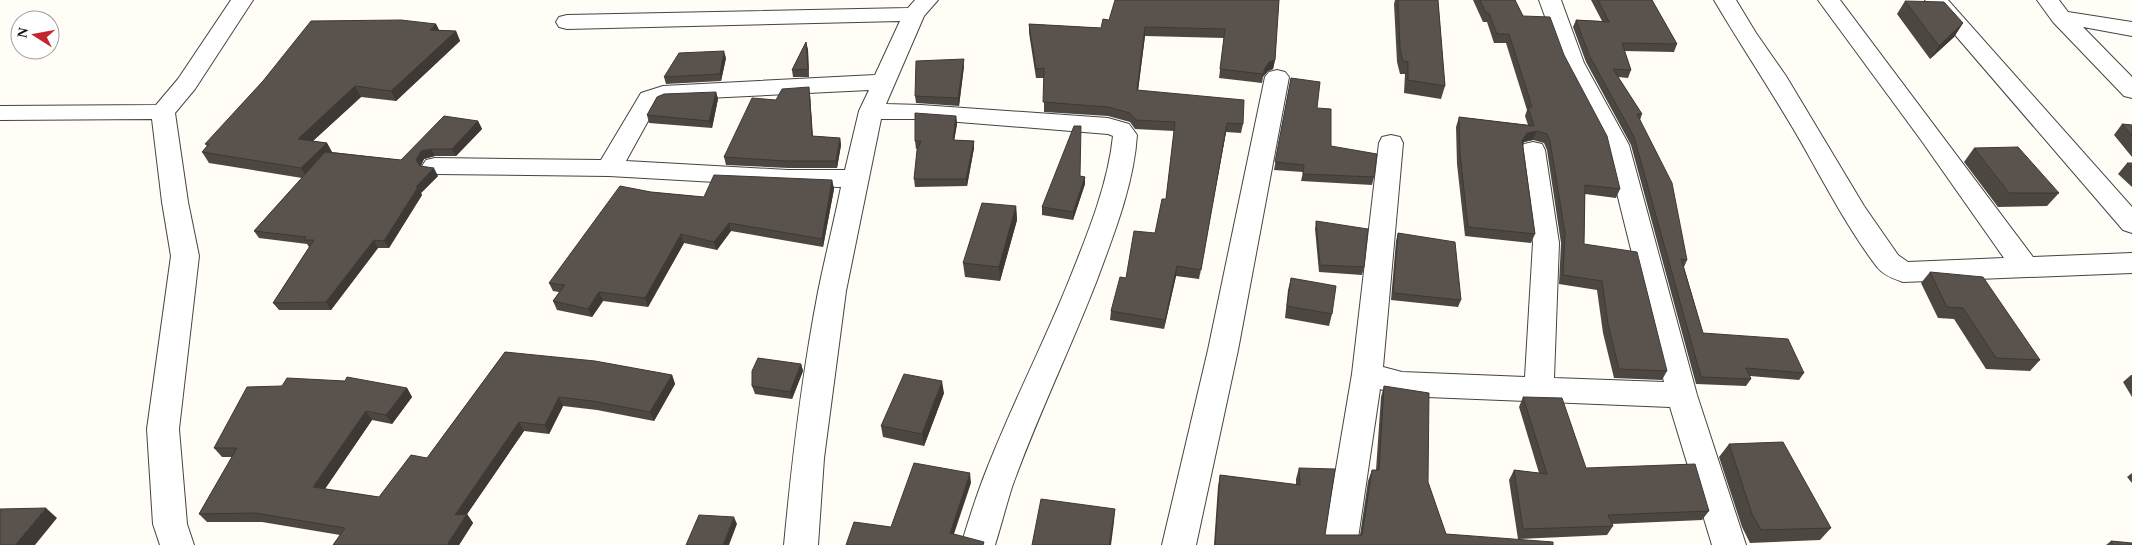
<svg xmlns="http://www.w3.org/2000/svg" width="2132" height="545" font-family="Georgia,serif">
<rect width="100%" height="100%" fill="#fffdf5"/>
<g fill="none" stroke-linecap="round" stroke-linejoin="round">
<defs>
<path id="street" d="M 231,0 L 253,0 L 195,89 L 175,113 L 188,202 L 199,256 L 179,429 L 187,524 L 194,545 L 160,545 L 153,524 L 147,429 L 171,256 L 162,202 L 152,119 L 0,120 L 0,106 L 156,105 L 178,79 Z
M 915,0 L 938,0 L 924,16 L 886,104 L 921,105 L 1108,118 L 1129,124 L 1137,135 C 1134,184 1114,234 1097,280 C 1070,350 1037,417 1012,487 C 1006,506 1001,526 995,545 L 961,545 C 967,526 973,506 980,487 C 1006,416 1042,348 1070,278 C 1088,233 1108,184 1113,136 L 1108,134 L 921,119 L 881,119 L 846,291 L 824,458 L 818,545 L 784,545 C 792,460 802,375 818,292 C 825,257 834,222 841,187 L 788,186 L 609,176 L 435,174 L 426,172 L 422,166 L 426,160 L 435,158 L 601,160 L 641,93 L 663,86 L 875,75 L 900,21 L 567,29 L 559,27 L 556,22 L 559,17 L 567,15 L 908,8 ZM 869,90 L 859,111 L 845,170 L 788,170 L 626,161 L 658,103 L 666,100 Z
M 1539,0 L 1561,0 L 1584,63 L 1629,145 L 1697,395 L 1746,545 L 1712,545 L 1670,407 L 1402,396 L 1380,389 L 1357,545 L 1323,545 L 1352,374 L 1379,143 L 1382,137 L 1391,135 L 1400,137 L 1403,143 L 1383,367 L 1402,372 L 1525,377 L 1533,243 L 1521,150 L 1524,144 L 1533,142 L 1542,144 L 1545,150 L 1559,243 L 1554,378 L 1664,382 L 1605,145 L 1562,63 Z
M 1714,0 L 1736,0 L 1756,33 L 1786,76 L 1864,206 L 1898,255 L 1908,262 L 2004,258 L 1921,140 L 1818,0 L 1840,0 L 2033,257 L 2132,253 L 2132,273 L 1903,282 C 1894,279 1883,275 1877,267 C 1845,225 1821,176 1794,130 C 1768,86 1740,44 1714,0 Z
M 1925,0 L 1948,0 L 2132,207 L 2132,233 L 2123,230 Z
M 2037,0 L 2059,0 L 2068,12 L 2132,22 L 2132,36 L 2083,27 L 2132,77 L 2132,98 L 2124,96 L 2053,22 Z
M 1277,70 L 1285,72 L 1289,77 L 1238,350 L 1196,545 L 1162,545 L 1208,350 L 1265,77 L 1269,72 Z"/>
</defs>
<use href="#street" stroke="#444" stroke-width="2"/>
<use href="#street" fill="#fff" fill-rule="evenodd"/>
</g>
<path fill="#4d4742" d="M 1279,0 L 1275,60 L 1273,69 L 1268,71 L 1263,77 L 1262,83 L 1219,78 L 1224,38 L 1145,36 L 1138,90 L 1243,124 L 1241,133 L 1226,132 L 1199,279 L 1176,276 L 1164,329 L 1110,320 L 1111,311 L 1126,278 L 1155,233 L 1166,199 L 1174,131 L 1135,129 L 1130,122 L 1108,116 L 1044,112 L 1044,78 L 1036,78 L 1029,33 L 1029,24 L 1101,28 L 1109,20 Z
M 1395,0 L 1438,0 L 1445,86 L 1441,99 L 1404,93 L 1405,74 L 1400,74 L 1397,62 L 1394,4 Z
M 1473,0 L 1515,0 L 1523,16 L 1564,55 L 1620,189 L 1616,198 L 1585,194 L 1584,244 L 1667,371 L 1662,380 L 1614,378 L 1603,333 L 1597,290 L 1559,284 L 1561,243 L 1547,150 L 1544,143 L 1533,140 L 1524,142 L 1523,144 L 1535,234 L 1531,243 L 1465,236 L 1457,164 L 1456,127 L 1459,117 L 1528,125 L 1525,116 L 1527,110 L 1506,43 L 1494,43 L 1487,22 L 1483,22 Z
M 1591,0 L 1652,0 L 1677,44 L 1674,52 L 1624,51 L 1631,70 L 1628,78 L 1618,77 L 1642,114 L 1640,120 L 1687,260 L 1684,267 L 1703,333 L 1804,373 L 1799,380 L 1750,376 L 1751,379 L 1746,386 L 1696,384 L 1631,145 L 1586,62 L 1573,27 L 1576,20 L 1602,21 Z
M 1905,1 L 1963,23 L 1954,37 L 1930,59 L 1897,14 Z
M 436,24 L 439,30 L 456,31 L 460,41 L 396,101 L 361,97 L 313,141 L 327,143 L 332,152 L 401,160 L 478,121 L 482,129 L 456,156 L 435,156 L 424,159 L 421,166 L 438,176 L 421,193 L 422,195 L 389,248 L 378,248 L 331,310 L 279,310 L 273,303 L 309,247 L 307,244 L 259,238 L 254,231 L 302,178 L 209,163 L 202,152 L 207,146 L 205,144 Z
M 806,42 L 808,50 L 809,77 L 793,77 L 792,70 Z
M 726,58 L 721,81 L 666,84 L 664,77 Z
M 964,66 L 959,106 L 916,103 L 915,96 Z
M 1291,78 L 1317,108 L 1331,146 L 1374,177 L 1372,185 L 1301,181 L 1303,172 L 1274,170 Z
M 716,92 L 718,99 L 712,128 L 649,123 L 647,115 Z
M 810,95 L 813,136 L 840,138 L 841,145 L 837,168 L 788,168 L 726,165 L 724,157 L 776,100 Z
M 956,116 L 957,124 L 954,140 L 974,141 L 974,148 L 967,186 L 915,187 L 914,179 L 918,149 L 916,149 L 915,141 Z
M 2122,124 L 2132,125 L 2132,157 L 2114,135 Z
M 1974,148 L 2059,193 L 2047,206 L 1998,207 L 1964,162 Z
M 2127,163 L 2132,163 L 2132,187 L 2118,174 Z
M 1081,176 L 1085,177 L 1085,184 L 1073,220 L 1042,215 L 1042,207 Z
M 832,180 L 834,189 L 823,247 L 731,231 L 717,250 L 684,243 L 648,307 L 603,301 L 592,317 L 557,310 L 553,301 L 559,292 L 553,291 L 549,283 L 651,192 L 704,197 Z
M 1016,206 L 1017,220 L 1000,281 L 965,277 L 963,263 Z
M 1316,221 L 1364,267 L 1362,275 L 1319,272 L 1315,229 Z
M 1398,233 L 1461,300 L 1458,307 L 1391,300 L 1396,241 Z
M 1930,272 L 2040,360 L 2030,371 L 1986,369 L 1954,319 L 1938,318 L 1921,283 Z
M 1291,278 L 1332,314 L 1329,326 L 1285,318 L 1288,290 Z
M 505,352 L 672,375 L 675,384 L 654,421 L 597,410 L 563,406 L 549,434 L 524,431 L 467,514 L 473,523 L 459,545 L 333,545 L 340,535 L 262,522 L 207,522 L 199,514 L 232,457 L 222,457 L 214,448 L 282,386 L 407,388 L 412,397 L 392,424 L 372,420 L 325,489 L 379,497 L 427,458 Z
M 801,364 L 803,371 L 792,399 L 755,394 L 752,386 Z
M 2131,375 L 2132,375 L 2132,397 L 2123,382 Z
M 1384,386 L 1428,482 L 1446,534 L 1553,545 L 1214,545 L 1218,486 L 1220,475 L 1296,485 L 1296,479 L 1299,468 L 1325,535 L 1360,535 L 1368,481 L 1372,470 L 1376,470 L 1381,397 Z
M 944,393 L 924,446 L 883,437 L 881,426 Z
M 1523,397 L 1586,468 L 1709,511 L 1702,520 L 1612,524 L 1613,526 L 1607,535 L 1518,539 L 1509,480 L 1514,470 L 1539,473 L 1519,407 Z
M 1729,444 L 1831,528 L 1820,540 L 1750,543 L 1742,527 L 1719,457 Z
M 2132,473 L 2132,483 L 2127,477 Z
M 2111,541 L 2132,545 L 2106,545 Z"/>
<path fill="#3f3936" d="M 1963,23 L 1954,37 L 1930,59 L 1939,46 Z
M 436,24 L 441,34 L 430,30 Z
M 1145,27 L 1145,36 L 1137,99 L 1137,90 Z
M 456,31 L 460,41 L 396,101 L 391,91 Z
M 806,42 L 808,50 L 809,77 L 808,69 Z
M 724,51 L 726,58 L 721,81 L 720,74 Z
M 964,59 L 964,66 L 959,106 L 958,98 Z
M 1275,60 L 1273,69 L 1268,71 L 1263,77 L 1262,83 L 1265,68 L 1269,62 Z
M 355,86 L 361,97 L 304,149 L 298,139 Z
M 809,87 L 810,95 L 813,144 L 812,136 Z
M 716,92 L 718,99 L 712,128 L 709,121 Z
M 956,116 L 957,124 L 953,148 L 953,140 Z
M 478,121 L 482,129 L 456,156 L 452,149 Z
M 1227,123 L 1226,132 L 1199,279 L 1201,270 Z
M 1537,131 L 1533,140 L 1524,142 L 1519,150 L 1522,141 L 1527,133 Z
M 840,138 L 841,145 L 837,168 L 836,161 Z
M 974,141 L 974,148 L 967,186 L 966,179 Z
M 327,143 L 333,154 L 308,179 L 301,168 Z
M 431,149 L 435,156 L 424,159 L 420,167 L 416,160 L 421,151 Z
M 434,168 L 438,176 L 421,193 L 422,195 L 389,248 L 384,241 L 416,187 Z
M 1085,177 L 1085,184 L 1073,220 L 1073,212 Z
M 832,180 L 834,189 L 823,247 L 822,239 Z
M 1016,206 L 1017,220 L 1000,281 L 999,267 Z
M 729,223 L 731,231 L 717,250 L 714,242 Z
M 681,234 L 684,243 L 648,307 L 645,298 Z
M 374,240 L 378,248 L 331,310 L 326,302 Z
M 1177,266 L 1176,276 L 1164,329 L 1165,320 Z
M 599,292 L 603,301 L 592,317 L 588,309 Z
M 801,364 L 803,371 L 792,399 L 790,392 Z
M 672,375 L 675,384 L 654,421 L 650,412 Z
M 942,381 L 944,393 L 924,446 L 922,434 Z
M 407,388 L 412,397 L 392,424 L 386,415 Z
M 559,397 L 563,406 L 549,434 L 545,425 Z
M 366,411 L 372,420 L 320,496 L 313,487 Z
M 519,422 L 524,431 L 461,523 L 455,515 Z
M 970,473 L 971,483 L 951,543 L 950,533 Z
M 46,508 L 57,518 L 35,545 L 15,545 Z
M 1115,509 L 1114,522 L 1111,545 L 1109,545 Z
M 467,514 L 473,523 L 459,545 L 447,545 Z
M 734,517 L 737,524 L 729,545 L 723,545 Z"/>
<path fill="#5a524d" stroke="#3f3936" d="M 1115,0 L 1279,0 L 1275,60 L 1269,62 L 1265,68 L 1263,74 L 1220,69 L 1225,29 L 1145,27 L 1137,90 L 1244,100 L 1243,124 L 1227,123 L 1201,270 L 1177,266 L 1165,320 L 1111,311 L 1120,277 L 1126,278 L 1134,231 L 1155,233 L 1162,199 L 1166,199 L 1175,122 L 1136,120 L 1130,113 L 1108,107 L 1043,102 L 1044,68 L 1036,69 L 1029,24 L 1101,28 L 1103,19 L 1109,20 Z
M 1398,0 L 1438,0 L 1445,86 L 1408,80 L 1408,62 L 1403,61 L 1400,49 Z
M 1480,0 L 1515,0 L 1523,16 L 1550,17 L 1564,55 L 1607,136 L 1620,189 L 1585,185 L 1584,244 L 1637,252 L 1667,371 L 1619,369 L 1608,324 L 1602,281 L 1563,275 L 1565,233 L 1550,141 L 1547,134 L 1537,131 L 1527,133 L 1522,141 L 1535,234 L 1468,227 L 1460,154 L 1459,117 L 1534,126 L 1528,107 L 1532,107 L 1509,34 L 1497,34 L 1489,13 L 1486,13 Z
M 1598,0 L 1652,0 L 1677,44 L 1622,43 L 1631,70 L 1613,69 L 1642,114 L 1637,114 L 1672,183 L 1687,260 L 1681,259 L 1703,333 L 1788,339 L 1804,373 L 1746,368 L 1751,379 L 1701,377 L 1634,137 L 1589,55 L 1576,20 L 1609,22 Z
M 1905,1 L 1944,2 L 1963,23 L 1939,46 Z
M 401,20 L 436,24 L 430,30 L 456,31 L 391,91 L 355,86 L 298,139 L 327,143 L 301,168 L 202,152 L 209,144 L 205,144 L 263,81 L 311,21 Z
M 806,42 L 808,69 L 792,70 Z
M 724,51 L 720,74 L 664,77 L 679,53 Z
M 964,59 L 958,98 L 915,96 L 916,61 Z
M 1291,78 L 1320,82 L 1317,108 L 1331,109 L 1331,146 L 1377,154 L 1374,177 L 1303,174 L 1304,165 L 1275,162 Z
M 809,87 L 812,136 L 840,138 L 836,161 L 786,161 L 724,157 L 752,98 L 776,100 L 782,89 Z
M 716,92 L 709,121 L 647,115 L 657,97 L 664,94 Z
M 915,113 L 956,116 L 953,140 L 974,141 L 966,179 L 914,179 L 917,150 L 921,141 L 915,141 Z
M 444,116 L 478,121 L 452,149 L 431,149 L 421,151 L 416,160 L 420,166 L 434,168 L 416,187 L 418,187 L 384,241 L 374,240 L 326,302 L 273,303 L 314,240 L 304,240 L 306,237 L 254,231 L 325,152 L 401,160 Z
M 2122,124 L 2132,125 L 2132,136 Z
M 1074,126 L 1081,126 L 1080,176 L 1085,177 L 1073,212 L 1042,207 Z
M 2018,147 L 2059,193 L 2009,193 L 1974,148 Z
M 2127,163 L 2132,163 L 2132,168 Z
M 714,175 L 832,180 L 822,239 L 729,223 L 714,242 L 681,234 L 645,298 L 599,292 L 588,309 L 553,301 L 565,285 L 549,283 L 620,186 L 651,192 L 704,197 Z
M 982,203 L 1016,206 L 999,267 L 963,263 Z
M 1316,221 L 1368,229 L 1364,267 L 1320,265 Z
M 1398,233 L 1455,242 L 1461,300 L 1393,293 Z
M 1930,272 L 1983,277 L 2040,360 L 1996,358 L 1963,308 L 1947,307 Z
M 1291,278 L 1336,286 L 1332,314 L 1287,306 Z
M 505,352 L 595,361 L 672,375 L 650,412 L 592,401 L 559,397 L 545,425 L 519,422 L 455,515 L 467,514 L 447,545 L 333,545 L 345,528 L 255,513 L 199,514 L 237,448 L 214,448 L 247,387 L 282,386 L 287,378 L 345,381 L 347,377 L 407,388 L 386,415 L 366,411 L 313,487 L 379,497 L 411,455 L 427,458 Z
M 758,358 L 801,364 L 790,392 L 752,386 L 752,371 Z
M 904,374 L 942,381 L 922,434 L 881,426 Z
M 1384,386 L 1429,393 L 1428,482 L 1446,534 L 1553,542 L 1553,545 L 1215,545 L 1220,475 L 1300,485 L 1299,468 L 1335,469 L 1325,535 L 1362,535 L 1372,470 L 1379,470 Z
M 1523,397 L 1562,398 L 1586,468 L 1695,464 L 1709,511 L 1608,515 L 1613,526 L 1523,529 L 1514,470 L 1547,474 Z
M 1783,442 L 1831,528 L 1761,530 L 1752,514 L 1729,444 Z
M 914,463 L 970,473 L 950,533 L 984,542 L 983,545 L 846,545 L 854,522 L 891,527 Z
M 1041,499 L 1115,509 L 1109,545 L 1032,545 Z
M 46,508 L 15,545 L 0,545 L 0,509 Z
M 699,515 L 734,517 L 723,545 L 686,545 Z
M 2111,541 L 2132,543 L 2132,545 L 2113,545 Z"/>
<g transform="translate(35 35) rotate(281)"><circle r="24" fill="#ffffff" stroke="#a0a0a0"/>
<path d="M0-4L9 19L0 12L-9 19Z" fill="#c4262e"/>
<text y="-8" font-size="14" font-weight="bold" text-anchor="middle" fill="#111111">N</text>
</g>
</svg>
